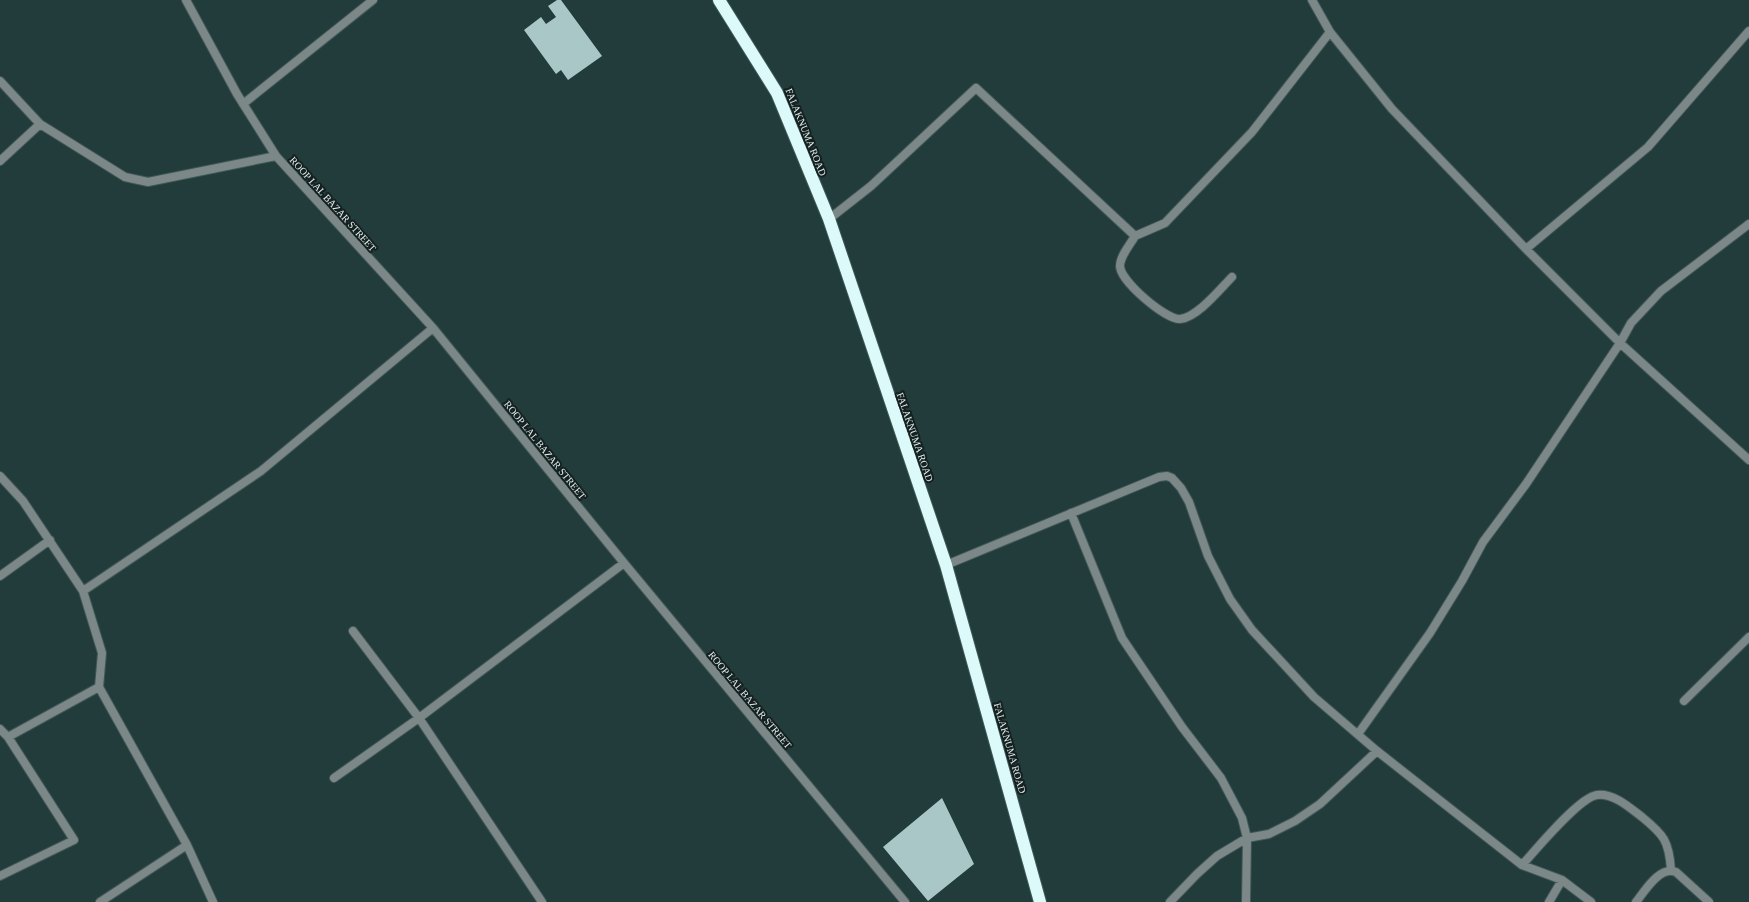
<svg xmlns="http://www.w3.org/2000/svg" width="1749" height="902" font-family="Georgia,serif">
<rect width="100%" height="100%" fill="#223b3b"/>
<path fill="#aac7c7" d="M 557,0 L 561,0 L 602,56 L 568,80 L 561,70 L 556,74 L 524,30 L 541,17 L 546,24 L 556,17 L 548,6 Z
M 942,798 L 974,864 L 928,901 L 883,847 Z"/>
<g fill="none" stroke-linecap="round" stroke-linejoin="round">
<defs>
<path id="street" d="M 186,0 L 237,94 L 276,156 L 433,328 L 624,563 L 905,902
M 1312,0 L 1330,32 L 1392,109 L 1526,249 L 1620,343 L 1749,460
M 0,81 L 40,124 L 125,177 L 148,182 L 276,156
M 243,104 L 373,0
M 0,161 L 40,124
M 829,219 L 871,186 L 976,88 L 1135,236 L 1165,223 L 1252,132 L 1330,32
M 1135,236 C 1130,245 1120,256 1120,266 C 1120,281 1166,320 1180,319 C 1197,318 1221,288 1232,277
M 1526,249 L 1648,147 L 1749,31
M 0,476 L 23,501 L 83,591 L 102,653 L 99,687 L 187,845 L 213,902
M 1071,513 L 1122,638 L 1182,727 L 1221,778 L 1242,818 L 1247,838 L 1246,902
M 946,565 L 1159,477 L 1167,476 L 1172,478 L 1181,488 L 1189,502 L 1208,556 L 1230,599 L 1252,630 L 1314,697 L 1377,751 L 1522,865 L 1562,880 L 1591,902
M 0,576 L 50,540
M 83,591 L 261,471 L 433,328
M 353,631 L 419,718 L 542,902
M 1684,701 L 1749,637
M 0,729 L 8,737 L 74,840 L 0,876
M 1358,734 L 1430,633 L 1462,581 L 1483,542 L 1526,484 L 1620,343 L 1631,323 L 1661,291 L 1749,224
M 8,737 L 99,687
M 334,778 L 419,718 L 624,563
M 1522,865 C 1535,851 1579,797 1597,795 C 1614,793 1630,808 1642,817 C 1664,835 1669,841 1671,870
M 100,902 L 187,845
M 1170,902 L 1197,874 L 1217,856 L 1247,838 L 1269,834 L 1295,821 L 1320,804 L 1377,751
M 1549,902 L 1562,880
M 1636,902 C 1645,891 1659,866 1676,872 L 1709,902"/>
<path id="highway" d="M 719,0 L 777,93 L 829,219 L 946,565 L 1040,902"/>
</defs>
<use href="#street" stroke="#415858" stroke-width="10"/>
<use href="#highway" stroke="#415858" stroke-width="14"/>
<use href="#street" stroke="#7c8888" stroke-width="8"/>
<use href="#highway" stroke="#dcfafa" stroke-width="12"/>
</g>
<g text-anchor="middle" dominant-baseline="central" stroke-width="4" stroke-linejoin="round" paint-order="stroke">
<g font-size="10" fill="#e2f1f0" stroke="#152020">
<text transform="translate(806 132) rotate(68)">FALAKNUMA ROAD</text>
<text transform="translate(333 204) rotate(48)">ROOP LAL BAZAR STREET</text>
<text transform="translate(915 437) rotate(71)">FALAKNUMA ROAD</text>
<text transform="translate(545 450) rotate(51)">ROOP LAL BAZAR STREET</text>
<text transform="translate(750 700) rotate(50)">ROOP LAL BAZAR STREET</text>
<text transform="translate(1010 748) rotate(74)">FALAKNUMA ROAD</text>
</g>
</g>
</svg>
